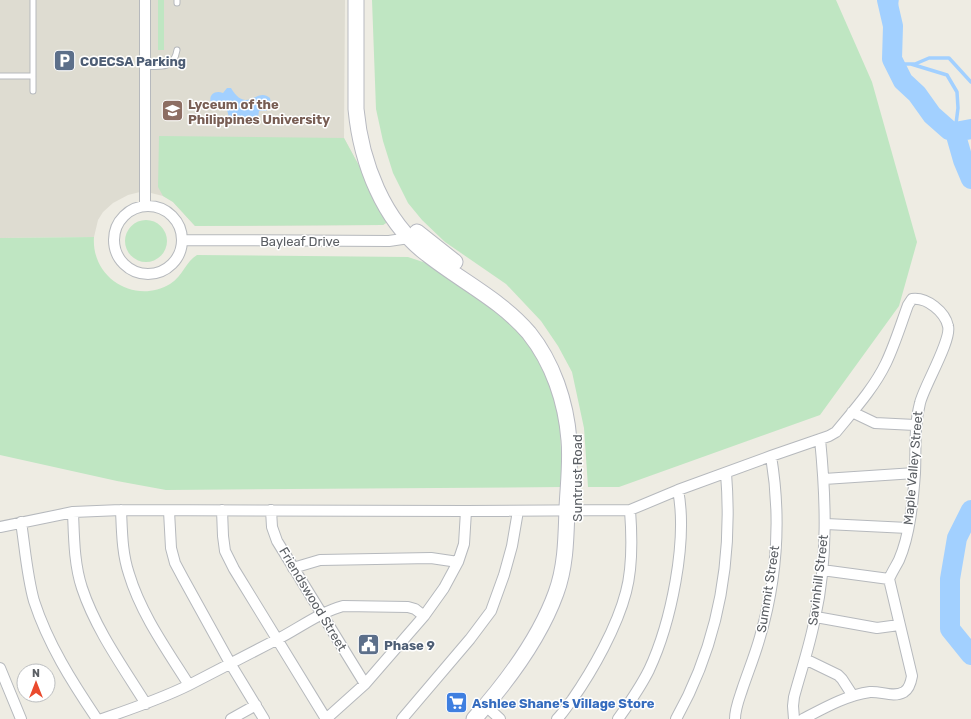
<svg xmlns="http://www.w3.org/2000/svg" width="971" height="719" font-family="Rubik,sans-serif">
<rect width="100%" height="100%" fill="#eeece3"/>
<path fill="#dedcd1" d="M 0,0 L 345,0 L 344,138 L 389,221 L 383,225 L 195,226 L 173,202 L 163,196 L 151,193 L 140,192 L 128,195 L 113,203 L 103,212 L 98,220 L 94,237 L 0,238 Z"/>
<path fill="#bfe6c2" d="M 158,0 L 164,0 L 164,50 L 158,50 Z
M 372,0 L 836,0 L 872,82 L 917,242 L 899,306 L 820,415 L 619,487 L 588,487 L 584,428 L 572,372 L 558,346 L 541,321 L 506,284 L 445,242 L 422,220 L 408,203 L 393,173 L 383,141 L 376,109 Z
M 159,136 L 344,138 L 389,221 L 383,225 L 195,226 L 173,202 L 163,196 L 158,187 Z
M125 241a21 21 0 1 1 42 0a21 21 0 1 1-42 0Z
M 94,237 C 91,278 135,305 170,284 C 183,276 186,261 197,255 L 408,257 L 429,264 L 505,318 L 523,337 L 538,358 L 550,383 L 560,422 L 562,487 L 166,490 L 117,481 L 0,455 L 0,238 Z"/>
<path fill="#a2d0ff" d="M 227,88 L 231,88 C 247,115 257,86 270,98 L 271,105 L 266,111 L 259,111 L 258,117 L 256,120 L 252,121 L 248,117 L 246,123 C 240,126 235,126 230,121 L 227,110 L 222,108 L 214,107 C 206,99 212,89 223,93 Z"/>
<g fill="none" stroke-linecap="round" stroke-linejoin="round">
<path stroke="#a2d0ff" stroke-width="3.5" d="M 893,34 L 897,0
M 892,59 L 902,64 L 915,64 L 929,58 L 949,58 L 971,82
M 911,64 L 947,75 L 957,92 L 958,108 L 955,132
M 955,132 L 971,122"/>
<path stroke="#a2d0ff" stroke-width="20" d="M 887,0 L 893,26 L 892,59 L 903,81 L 917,94 L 932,115 L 949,130 L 955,132 L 971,129
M 955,132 L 963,160 L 971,179
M 971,510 L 957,538 L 950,579 L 950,629 L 971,655"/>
<defs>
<path id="lane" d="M 177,3 L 177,0
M 145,66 C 160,67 174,69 177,50
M 0,76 L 33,76
M 33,91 L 33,0"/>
<path id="street" d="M 145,0 L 145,205
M114 240a34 34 0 1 1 68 0a34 34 0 1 1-68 0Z
M 182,240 L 389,241 L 409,238 L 412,235
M 852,412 L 875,423 L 915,425
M 824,479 L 915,473
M 121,510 C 122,532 122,553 129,574 C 141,614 167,650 189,685
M 222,510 L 223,536 L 225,551 L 234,569 L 326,719
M 271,510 L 272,527 L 277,541 L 365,684
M 169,511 L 171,548 L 175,563 L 183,578 L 230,663 L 264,719
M 73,512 C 74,537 74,564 82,588 C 96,630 123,667 146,704
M 21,522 C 25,548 27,576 34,601 C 48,644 72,682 97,719
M 826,524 L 908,528
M 0,527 L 73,512 L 121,510 L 466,511 L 630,510 L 678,490 L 771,456 L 829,436 L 836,432 C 854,410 874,388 886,363 C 895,344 901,324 908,305 L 912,299 C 927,297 945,312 948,326 C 952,340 924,386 920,403 C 914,426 916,449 915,473 C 913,500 910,535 899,560 C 896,566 892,572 889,579 L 912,676 C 911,682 909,689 904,692 C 893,698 881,691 870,692 C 847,695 824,708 803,719
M 293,568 L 320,560 L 431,558 L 458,562
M 822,570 L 889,579
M 816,617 L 877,628 L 899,625
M 805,659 L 838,675 L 842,679 L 853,696
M 0,668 L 21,719
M 486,706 L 500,719
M 102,719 C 131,709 161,699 189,685 C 218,670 247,655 276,640 C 298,629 318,613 343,606 L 408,607 L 415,609 L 424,616
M 231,719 L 256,705
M 326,719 L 365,684 L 424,616 L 444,588 L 458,562 L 464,544 L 466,511
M 402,719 L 470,639 L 491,611 L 504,575 L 512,546 L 518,511
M 557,719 C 563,713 567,706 572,700 C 593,670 617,627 626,592 C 633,566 632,536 630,510
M 618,719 C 628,705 641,686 649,670 C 671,623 688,541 678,490
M 676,719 C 719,642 733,560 726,473
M 735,719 C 735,709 739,699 742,690 C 748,672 755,655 760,637 C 777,579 781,516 771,456
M 794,719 L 793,706 L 794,697 C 801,671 810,645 815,618 C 828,559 826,499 820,439"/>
<path id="secondary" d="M 356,0 L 356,109 C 361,162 383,221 427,254 C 461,281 501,300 529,333 C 553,363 566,402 569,440 C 571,462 568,486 567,508 C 566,537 566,566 556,593 C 539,640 507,682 474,719
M 417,232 L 455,262"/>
</defs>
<use href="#lane" stroke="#b6b9bd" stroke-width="7"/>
<use href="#street" stroke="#b6b9bd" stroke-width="12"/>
<use href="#secondary" stroke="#b7b9c0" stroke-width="17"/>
<use href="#lane" stroke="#fff" stroke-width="5"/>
<use href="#street" stroke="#fff" stroke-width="10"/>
<use href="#secondary" stroke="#fff" stroke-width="15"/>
</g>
<defs>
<symbol id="parking-square" viewBox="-11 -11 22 22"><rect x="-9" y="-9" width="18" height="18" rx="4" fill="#5c6f8a" stroke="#fff"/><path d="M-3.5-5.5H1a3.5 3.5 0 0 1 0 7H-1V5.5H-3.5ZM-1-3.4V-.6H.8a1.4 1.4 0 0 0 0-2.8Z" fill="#fff"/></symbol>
<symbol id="university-square" viewBox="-11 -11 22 22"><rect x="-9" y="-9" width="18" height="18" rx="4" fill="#8d6e63" stroke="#fff"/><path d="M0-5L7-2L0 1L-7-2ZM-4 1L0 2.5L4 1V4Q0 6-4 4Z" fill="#fff"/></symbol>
<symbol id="civic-square" viewBox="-11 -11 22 22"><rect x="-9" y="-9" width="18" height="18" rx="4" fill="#5c6f8a" stroke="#fff"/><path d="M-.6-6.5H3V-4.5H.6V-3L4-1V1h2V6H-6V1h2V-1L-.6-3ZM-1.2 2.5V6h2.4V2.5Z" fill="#fff"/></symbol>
<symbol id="supermarket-square" viewBox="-11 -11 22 22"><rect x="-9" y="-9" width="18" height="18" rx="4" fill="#3f7fe0" stroke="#fff"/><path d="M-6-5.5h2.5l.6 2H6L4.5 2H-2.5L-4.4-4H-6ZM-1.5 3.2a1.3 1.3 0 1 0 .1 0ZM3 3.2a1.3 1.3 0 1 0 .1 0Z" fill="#fff"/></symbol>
</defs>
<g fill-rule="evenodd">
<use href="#parking-square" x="52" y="48" width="25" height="25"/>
<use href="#university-square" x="160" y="98" width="25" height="25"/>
<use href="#civic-square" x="356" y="632" width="25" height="25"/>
<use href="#supermarket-square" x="444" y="690" width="25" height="25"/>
</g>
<g text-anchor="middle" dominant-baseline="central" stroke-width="3" stroke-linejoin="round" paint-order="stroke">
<g font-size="13" font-weight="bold" fill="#4e5e75" stroke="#fff" text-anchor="start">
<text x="80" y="61">COECSA Parking</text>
<text x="384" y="645">Phase 9</text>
</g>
<g font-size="13" font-weight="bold" fill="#785e54" stroke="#fff" text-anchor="start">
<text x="188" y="104">Lyceum of the<tspan x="188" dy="15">Philippines University</tspan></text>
</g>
<g font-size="13" fill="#5b5f64" stroke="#fff">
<text x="300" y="241">Bayleaf Drive</text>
<text transform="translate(913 468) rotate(-85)">Maple Valley Street</text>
<text transform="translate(577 478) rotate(-90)">Suntrust Road</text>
<text transform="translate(818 580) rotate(-83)">Savinhill Street</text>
<text transform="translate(768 589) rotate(-81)">Summit Street</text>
<text transform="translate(313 599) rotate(59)">Friendswood Street</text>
</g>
<g font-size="13" font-weight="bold" fill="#366cbe" stroke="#fff" text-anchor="start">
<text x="472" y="703">Ashlee Shane's Village Store</text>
</g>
</g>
<g transform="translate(36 683)"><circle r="19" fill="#ffffff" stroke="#bdbfc1"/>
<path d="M0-3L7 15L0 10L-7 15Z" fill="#ea4a2d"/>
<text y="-6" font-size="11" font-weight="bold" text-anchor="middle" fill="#5b5f64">N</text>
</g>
</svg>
